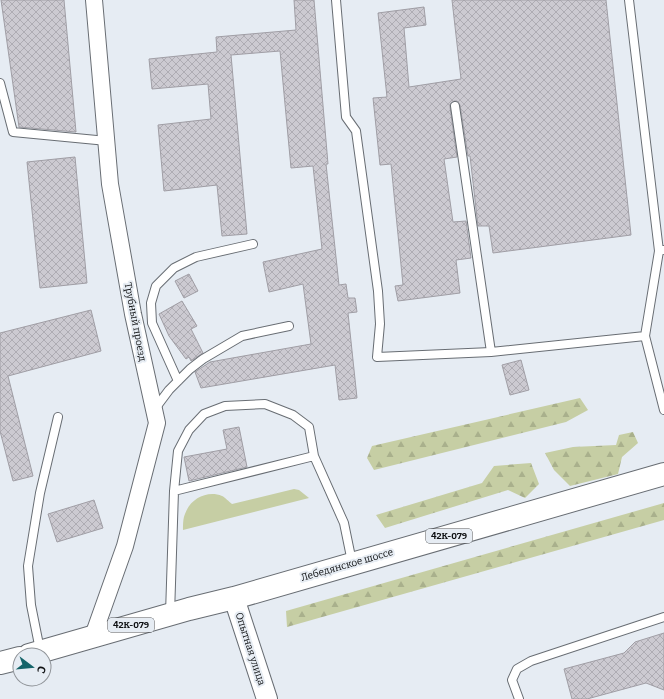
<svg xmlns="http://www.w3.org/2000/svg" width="664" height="699" font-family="Bitter,serif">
<defs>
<pattern id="forest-firs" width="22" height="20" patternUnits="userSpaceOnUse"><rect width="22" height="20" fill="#c6cea4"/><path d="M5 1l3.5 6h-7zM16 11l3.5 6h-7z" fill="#a9b08c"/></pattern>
<pattern id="building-cross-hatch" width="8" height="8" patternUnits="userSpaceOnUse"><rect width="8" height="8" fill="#cccad1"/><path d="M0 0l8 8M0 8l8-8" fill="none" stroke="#aeacb3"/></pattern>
</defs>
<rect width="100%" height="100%" fill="#e6ecf3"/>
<path fill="#c6cea4" d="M 294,489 L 299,490 L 309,498 L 183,530 C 183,525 183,518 185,514 C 190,499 207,490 222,496 C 225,497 229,502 232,504 Z"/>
<path fill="url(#forest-firs)" d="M 580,398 L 588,410 L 566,422 L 374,470 L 367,458 L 372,446 Z
M 633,432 L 638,443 L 622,457 L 618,474 L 570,486 L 554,470 L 545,453 L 573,447 L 616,445 L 619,435 Z
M 531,463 L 539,484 L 525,498 L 508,490 L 385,528 L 376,515 L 482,483 L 494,466 Z
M 664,503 L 664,520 L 287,627 L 286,611 Z"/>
<path fill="url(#building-cross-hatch)" stroke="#a09ea5" d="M 1,0 L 64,0 L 76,132 L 19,127 Z
M 294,0 L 314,0 L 328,164 L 326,164 L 339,285 L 346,284 L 348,298 L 355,298 L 357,312 L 348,313 L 357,398 L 339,400 L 335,365 L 201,388 L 195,372 L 210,362 L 311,344 L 303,284 L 269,292 L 263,262 L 322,249 L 313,166 L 291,168 L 280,51 L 231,55 L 247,234 L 222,236 L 217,185 L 164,191 L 158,125 L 211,119 L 208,84 L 152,89 L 149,59 L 217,52 L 216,37 L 296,30 Z
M 452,0 L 606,0 L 631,235 L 493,253 L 489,226 L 478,226 L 470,156 L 468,156 L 460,105 L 457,101 L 454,101 L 450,104 L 450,107 L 457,157 L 444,159 L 453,222 L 466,221 L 471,258 L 456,260 L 460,293 L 398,301 L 395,286 L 403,285 L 391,164 L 380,165 L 373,98 L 387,97 L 378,13 L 424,7 L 426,25 L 404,28 L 409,87 L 461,79 Z
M 75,157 L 87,283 L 40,288 L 27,162 Z
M 189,274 L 198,291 L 184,298 L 175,281 Z
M 182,301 L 197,326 L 191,329 L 203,353 L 191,361 L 189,357 L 186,359 L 169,336 L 159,314 Z
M 91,310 L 101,351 L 8,376 L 33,476 L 13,481 L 0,431 L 0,333 Z
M 521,360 L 529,390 L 510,395 L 502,365 Z
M 239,427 L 247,467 L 189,481 L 184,457 L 227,449 L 223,430 Z
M 94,500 L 103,528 L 57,542 L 48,514 Z
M 664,633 L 664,690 L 646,683 L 587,699 L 572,699 L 564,669 L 624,653 L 635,642 Z"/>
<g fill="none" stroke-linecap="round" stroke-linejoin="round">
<defs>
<path id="service" d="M 336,0 L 346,117 L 356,131 L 378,291 L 380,324 L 377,357 L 491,352
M 629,0 L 659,251
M 0,83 L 13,132 L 107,141
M 455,106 L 491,352 L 645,336 L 664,410
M 645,336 L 659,251 L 664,250
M 178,381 L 152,323 L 151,303 L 156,286 L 174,268 L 196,257 L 253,244
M 154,410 L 169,390 L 190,369 L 203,359 L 242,336 L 289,326
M 174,491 L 178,451 L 189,430 L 204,414 L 225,406 L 265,404 L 293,415 L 309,427 L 314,456
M 170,614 L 174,491 L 314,456 L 344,523 L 352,562
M 40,650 L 31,605 L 28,566 L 40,493 L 58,417
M 519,699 L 512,680 L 517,669 L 531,661 L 664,617"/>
<path id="minor" d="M 93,636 L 125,546 L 157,423 L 133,314 L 110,184 L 94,0"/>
<path id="tertiary" d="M 234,598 L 267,699"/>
<path id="primary" d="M 29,655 L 189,609 L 234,598 L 664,474
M 0,663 L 20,658"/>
</defs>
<use href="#service" stroke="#686d73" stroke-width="10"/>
<use href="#minor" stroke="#686d73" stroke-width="18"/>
<use href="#tertiary" stroke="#686d73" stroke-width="22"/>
<use href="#primary" stroke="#686d73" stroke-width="24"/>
<use href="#service" stroke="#fff" stroke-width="8"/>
<use href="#minor" stroke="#fff" stroke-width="16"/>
<use href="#tertiary" stroke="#fff" stroke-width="20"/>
<use href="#primary" stroke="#fff" stroke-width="22"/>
</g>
<g text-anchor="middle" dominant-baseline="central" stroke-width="4" stroke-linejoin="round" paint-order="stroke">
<g fill="#e6ecf3" stroke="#505356" stroke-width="1">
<rect x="426" y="529" width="46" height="14" rx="3"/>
<rect x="108" y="618" width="46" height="14" rx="3"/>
</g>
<g font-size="9" font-weight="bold" fill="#0f1113">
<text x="449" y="536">42К-079</text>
<text x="131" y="625">42К-079</text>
</g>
<g font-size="10" fill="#0f1113" stroke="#e6ecf3">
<text transform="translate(135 322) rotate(79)">Трубный проезд</text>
<text transform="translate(347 565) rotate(-16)">Лебедянское шоссе</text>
<text transform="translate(250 649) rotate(72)">Опытная улица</text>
</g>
</g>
<g transform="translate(32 667) rotate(106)"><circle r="19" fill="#e6ecf3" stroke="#909499"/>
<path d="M0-3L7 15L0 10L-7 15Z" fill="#15646a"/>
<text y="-6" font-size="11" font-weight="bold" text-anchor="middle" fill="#0f1113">С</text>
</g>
</svg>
